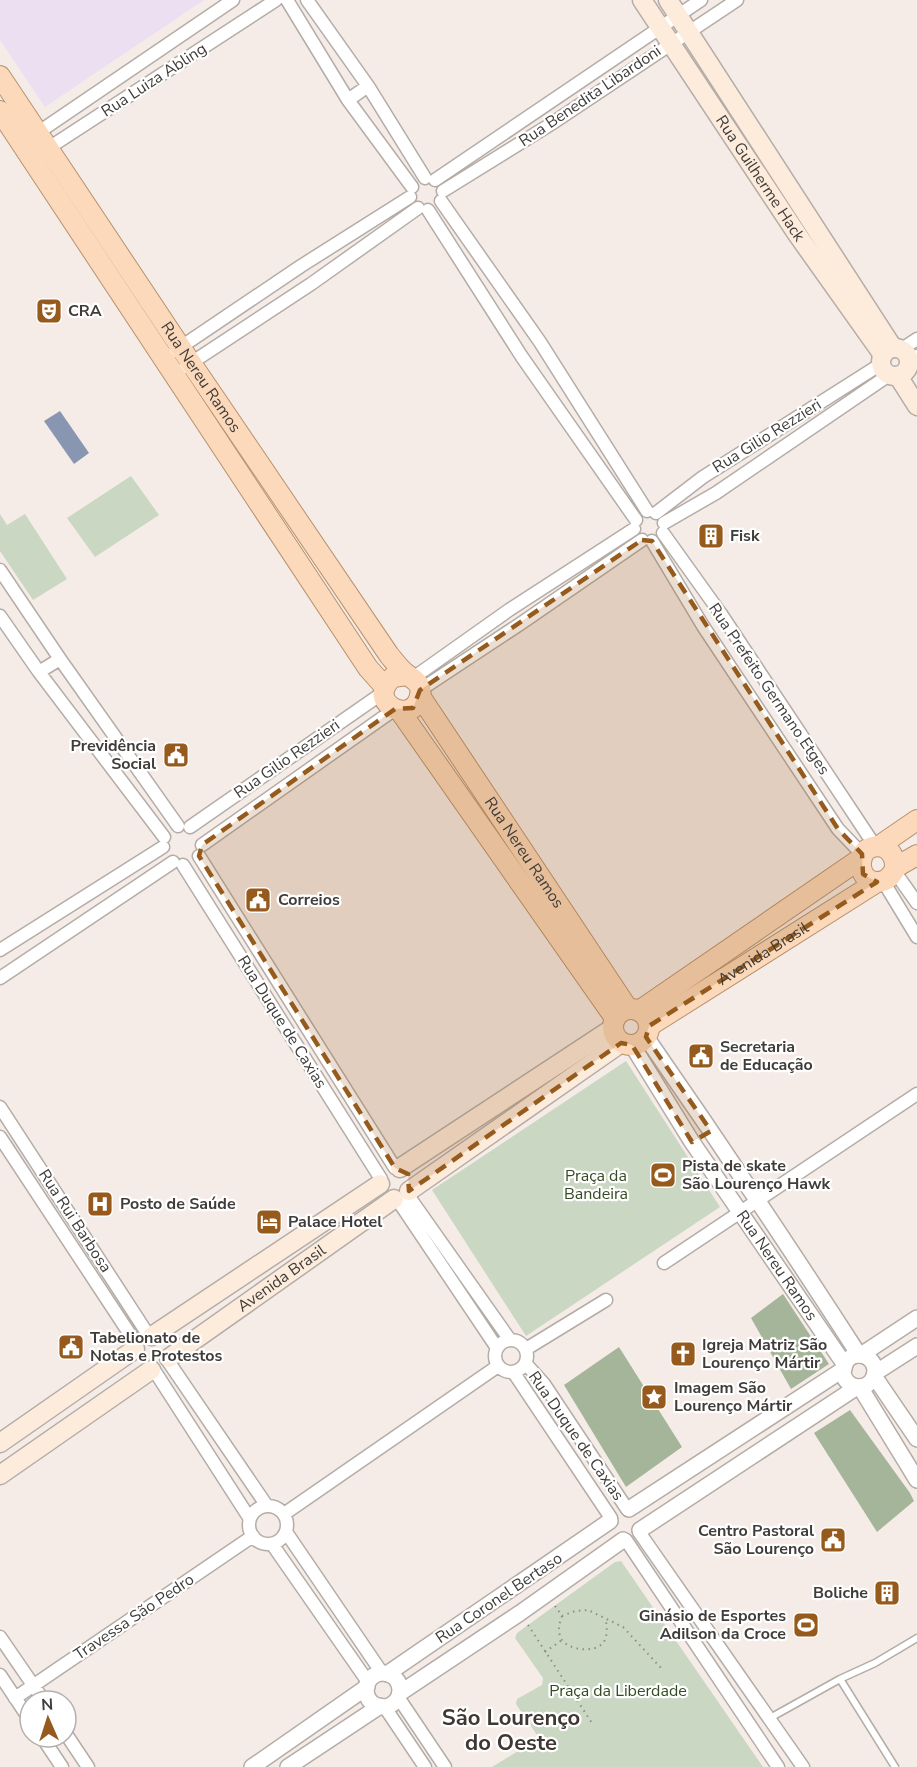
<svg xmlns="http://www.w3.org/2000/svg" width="917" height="1767" font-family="'Nunito Sans',sans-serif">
<rect width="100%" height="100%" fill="#f5ece7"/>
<path fill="#ecdff2" d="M 0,0 L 204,0 L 45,107 L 0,40 Z"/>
<path fill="#cad7c2" d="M 131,476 L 159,515 L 95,557 L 67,518 Z
M 0,514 L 7,525 L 25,514 L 67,579 L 33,600 L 0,551 Z
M 626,1061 L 720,1207 L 526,1336 L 432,1190 Z
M 621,1561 L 763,1767 L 492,1767 L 539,1738 L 516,1704 L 517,1699 L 542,1685 L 543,1678 L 515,1638 L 517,1633 L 615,1562 Z"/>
<path fill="#a5b59a" d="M 783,1294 L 829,1364 L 791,1389 L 751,1318 Z
M 619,1347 L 682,1447 L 626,1487 L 564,1385 Z
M 850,1410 L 910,1493 L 914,1501 L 877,1532 L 814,1433 Z"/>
<path fill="#8996b1" d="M 60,411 L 89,453 L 74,464 L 44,421 Z"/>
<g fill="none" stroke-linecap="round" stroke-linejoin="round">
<defs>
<path id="service" d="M 840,1679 L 895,1767
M 770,1718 L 840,1679 L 875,1663 L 917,1638"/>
<path id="minor" d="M 287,0 L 348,100 L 412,187
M 307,0 L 368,86 L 425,178
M 348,100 L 368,86
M 33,136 L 233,0
M 44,151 L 276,0
M 435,180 L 701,0
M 443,191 L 551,124 L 737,0
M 441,201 L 540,342 L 647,511
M 428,210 L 522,357 L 636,520
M 902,349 L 917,339
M 175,351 L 301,266 L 410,197
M 910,360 L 917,356
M 185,367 L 311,284 L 418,208
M 656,513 L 703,477 L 881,364
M 664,523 L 716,493 L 889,375
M 663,533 L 721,614 L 875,846
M 652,541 L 703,626 L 838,829 L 862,854
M 0,570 L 60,659 L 178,826
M 0,616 L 39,672 L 164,837
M 39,672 L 60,659
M 413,678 L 509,610 L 634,529
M 420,690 L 520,624 L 642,540
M 190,827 L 384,692
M 202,845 L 395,709
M 199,856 L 395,1168
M 183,865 L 381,1179
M 895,872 L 917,903
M 883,881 L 917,937
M 0,950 L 163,847
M 0,978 L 173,862
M 0,1107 L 149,1336
M 0,1137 L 137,1345
M 407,1194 L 510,1340
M 397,1199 L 497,1348
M 664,1263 L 917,1094
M495 1356a16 16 0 1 1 32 0a16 16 0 1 1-32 0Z
M 526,1349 L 606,1300
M 168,1361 L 267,1506
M 526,1364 L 544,1384 L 627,1509
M 154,1370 L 250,1519
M 514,1373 L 611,1518
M249 1525a19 19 0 1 1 38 0a19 19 0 1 1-38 0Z
M 284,1514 L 498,1366
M 286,1532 L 382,1673
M 639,1532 L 803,1767
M 626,1540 L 778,1767
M 272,1544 L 368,1682
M 0,1637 L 44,1701
M 0,1675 L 30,1720
M 398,1697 L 445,1767
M 15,1698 L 253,1536
M 384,1706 L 425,1767
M 66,1734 L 88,1767
M 42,1737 L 62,1767"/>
<g id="tertiary">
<path d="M 646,1037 C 719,1142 790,1248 859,1355"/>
<path id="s1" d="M 632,1045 L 692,1142 L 845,1365"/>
<path d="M 861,1355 L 917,1318"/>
<circle cx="859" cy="1371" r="16"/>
<path d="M 875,1373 L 917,1346"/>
<path d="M 874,1376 L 917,1439"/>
<path d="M 860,1387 L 917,1480"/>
<path d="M 629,1509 L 844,1369"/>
<path d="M 640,1530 L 857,1387"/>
<circle cx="383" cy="1690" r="17"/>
<path d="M 387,1674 L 610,1521"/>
<path d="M 400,1693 L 520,1613 L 623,1540"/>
<path d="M 252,1767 L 367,1687"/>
<path d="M 288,1767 L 380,1706"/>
</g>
<g id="secondary">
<path id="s2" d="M 642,0 L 797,234 L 883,355"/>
<path d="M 668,0 L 893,348"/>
<circle cx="895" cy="362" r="14"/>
<path d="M 898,376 L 917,406"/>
<path d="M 400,1168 L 613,1028"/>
<path d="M 409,1191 L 621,1043"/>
<path d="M 152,1336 L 380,1184"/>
<path id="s3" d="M 169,1358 L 394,1199"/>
<path d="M 0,1443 L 135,1349"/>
<path d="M 0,1475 L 151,1370"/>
</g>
<g id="primary">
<path id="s4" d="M 0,76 L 191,363 L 389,655 C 394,661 399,668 405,673 C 410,677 415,679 419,685 C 421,689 421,694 419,699 C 410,726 364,701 393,677 L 407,675"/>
<path d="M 0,111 L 368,668 L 385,687"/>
<path id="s5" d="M 420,696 L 628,1009"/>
<path d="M 400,711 L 615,1018"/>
<path d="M 879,846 L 917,820"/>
<path d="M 895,869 C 896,851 882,840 866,850 C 855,864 863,887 883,881 C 890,879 892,873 896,868 C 901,863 911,859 917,855"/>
<circle cx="631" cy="1027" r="18"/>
<path d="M 639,1011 L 860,859"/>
<path id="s6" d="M 649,1026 L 877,882"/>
</g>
</defs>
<use href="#service" stroke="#b4aca7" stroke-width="9"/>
<use href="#minor" stroke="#b4aca7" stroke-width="15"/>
<use href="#tertiary" stroke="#b4aca7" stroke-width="18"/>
<use href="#secondary" stroke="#b4aca7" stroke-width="21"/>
<use href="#primary" stroke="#b7926f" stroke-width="22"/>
<path stroke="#918c88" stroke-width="2" stroke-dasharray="1.5 4.5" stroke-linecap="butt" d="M 555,1606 L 562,1616 L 575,1611 L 588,1610 L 623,1627 L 662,1669
M 562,1616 C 559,1624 557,1632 562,1640 C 569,1650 593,1653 602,1644 C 608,1638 607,1628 606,1621
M 528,1625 L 592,1723
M 545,1652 L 562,1640"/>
<use href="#service" stroke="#fff" stroke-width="6"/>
<use href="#minor" stroke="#fff" stroke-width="12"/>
<use href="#tertiary" stroke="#fff" stroke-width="15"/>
<use href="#secondary" stroke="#fdecdc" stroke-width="18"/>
<use href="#primary" stroke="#fbd9ba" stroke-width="20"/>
</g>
<path fill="#965b1c" fill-opacity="0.2" stroke="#965b1c" stroke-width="4.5" stroke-dasharray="12 8" stroke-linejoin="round" d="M 642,540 L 652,541 L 838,829 L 862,854 L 863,874 L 877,882 L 649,1026 L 646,1037 L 711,1131 L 692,1142 L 632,1045 L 621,1043 L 409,1191 L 408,1174 L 395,1168 L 199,856 L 202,845 L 395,709 L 413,708 L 420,690 Z"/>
<defs>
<symbol id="theatre-square" viewBox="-11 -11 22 22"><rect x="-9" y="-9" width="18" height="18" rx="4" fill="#965b1c" stroke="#fff"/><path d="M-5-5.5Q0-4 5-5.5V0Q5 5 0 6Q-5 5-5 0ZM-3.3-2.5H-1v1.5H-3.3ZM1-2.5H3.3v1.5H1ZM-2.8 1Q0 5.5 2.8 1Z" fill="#fff"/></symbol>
<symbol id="building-square" viewBox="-11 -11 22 22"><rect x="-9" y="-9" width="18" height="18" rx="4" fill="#965b1c" stroke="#fff"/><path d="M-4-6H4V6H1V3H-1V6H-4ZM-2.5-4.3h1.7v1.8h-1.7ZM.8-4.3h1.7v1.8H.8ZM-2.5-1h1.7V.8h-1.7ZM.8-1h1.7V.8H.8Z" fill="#fff"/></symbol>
<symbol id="civic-square" viewBox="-11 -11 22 22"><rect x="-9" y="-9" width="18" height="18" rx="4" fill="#965b1c" stroke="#fff"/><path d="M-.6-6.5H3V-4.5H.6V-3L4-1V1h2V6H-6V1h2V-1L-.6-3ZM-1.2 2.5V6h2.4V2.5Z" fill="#fff"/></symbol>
<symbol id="stadium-square" viewBox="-11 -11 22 22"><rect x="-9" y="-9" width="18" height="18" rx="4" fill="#965b1c" stroke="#fff"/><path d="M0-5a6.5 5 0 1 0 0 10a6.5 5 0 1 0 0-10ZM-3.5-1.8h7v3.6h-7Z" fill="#fff"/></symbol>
<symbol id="hospital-square" viewBox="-11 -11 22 22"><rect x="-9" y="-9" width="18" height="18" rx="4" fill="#965b1c" stroke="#fff"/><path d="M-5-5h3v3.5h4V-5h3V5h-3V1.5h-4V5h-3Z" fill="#fff"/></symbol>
<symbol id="hotel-square" viewBox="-11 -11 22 22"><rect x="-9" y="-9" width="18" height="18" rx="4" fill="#965b1c" stroke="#fff"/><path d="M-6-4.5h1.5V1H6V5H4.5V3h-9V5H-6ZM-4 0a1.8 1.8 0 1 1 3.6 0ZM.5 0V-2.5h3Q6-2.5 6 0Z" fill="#fff"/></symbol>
<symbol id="church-square" viewBox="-11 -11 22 22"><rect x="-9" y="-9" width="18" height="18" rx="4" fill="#965b1c" stroke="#fff"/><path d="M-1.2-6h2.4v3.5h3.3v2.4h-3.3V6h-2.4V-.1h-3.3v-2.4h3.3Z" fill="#fff"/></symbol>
<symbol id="sight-square" viewBox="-11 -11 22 22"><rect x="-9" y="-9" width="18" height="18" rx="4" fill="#965b1c" stroke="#fff"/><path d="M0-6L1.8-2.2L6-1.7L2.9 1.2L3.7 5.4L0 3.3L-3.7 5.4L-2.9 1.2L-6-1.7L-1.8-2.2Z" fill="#fff"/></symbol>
</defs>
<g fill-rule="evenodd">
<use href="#theatre-square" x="34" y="296" width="30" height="30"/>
<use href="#building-square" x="696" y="521" width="30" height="30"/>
<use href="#civic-square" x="161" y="740" width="30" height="30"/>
<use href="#civic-square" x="243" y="885" width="30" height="30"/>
<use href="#civic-square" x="686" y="1041" width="30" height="30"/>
<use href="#stadium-square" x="648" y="1160" width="30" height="30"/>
<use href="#hospital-square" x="85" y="1189" width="30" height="30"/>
<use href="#hotel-square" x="254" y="1207" width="30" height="30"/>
<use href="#civic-square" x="56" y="1332" width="30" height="30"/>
<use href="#church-square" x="668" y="1339" width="30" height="30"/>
<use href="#sight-square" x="639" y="1382" width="30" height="30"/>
<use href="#civic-square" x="818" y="1525" width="30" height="30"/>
<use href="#building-square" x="872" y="1578" width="30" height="30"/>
<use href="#stadium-square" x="791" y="1610" width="30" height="30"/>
</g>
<g text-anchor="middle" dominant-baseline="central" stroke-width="4.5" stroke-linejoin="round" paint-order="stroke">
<g font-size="16" fill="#3f3c39" stroke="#fff">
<text transform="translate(154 80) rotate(-33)">Rua Luiza Abling</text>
<text transform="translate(590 96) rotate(-34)">Rua Benedita Libardoni</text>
<text stroke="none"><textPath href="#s2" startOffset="214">Rua Guilherme Hack</textPath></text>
<text stroke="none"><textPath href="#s4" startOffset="362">Rua Nereu Ramos</textPath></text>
<text transform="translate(767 436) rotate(-32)">Rua Gilio Rezzieri</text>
<text transform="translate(769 689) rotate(56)">Rua Prefeito Germano Etges</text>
<text transform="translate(287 759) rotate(-35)">Rua Gilio Rezzieri</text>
<text stroke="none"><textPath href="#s5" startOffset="188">Rua Nereu Ramos</textPath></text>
<text stroke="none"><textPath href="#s6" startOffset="135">Avenida Brasil</textPath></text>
<text transform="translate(282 1022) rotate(58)">Rua Duque de Caxias</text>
<text transform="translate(75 1221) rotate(57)">Rua Rui Barbosa</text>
<text stroke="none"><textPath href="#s1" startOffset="264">Rua Nereu Ramos</textPath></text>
<text stroke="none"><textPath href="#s3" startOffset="138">Avenida Brasil</textPath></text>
<text transform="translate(576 1436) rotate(55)">Rua Duque de Caxias</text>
<text transform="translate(499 1598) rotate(-34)">Rua Coronel Bertaso</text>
<text transform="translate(134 1617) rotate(-34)">Travessa São Pedro</text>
</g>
<g font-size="16" font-weight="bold" fill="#3f3c39" stroke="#fff" text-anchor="start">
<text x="68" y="311">CRA</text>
<text x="730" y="536">Fisk</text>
<text x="156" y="746" text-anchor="end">Previdência<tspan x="156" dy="18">Social</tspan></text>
<text x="278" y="900">Correios</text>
<text x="720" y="1047">Secretaria<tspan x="720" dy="18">de Educação</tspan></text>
<text x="682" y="1166">Pista de skate<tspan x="682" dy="18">São Lourenço Hawk</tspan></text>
<text x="120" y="1204">Posto de Saúde</text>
<text x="288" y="1222">Palace Hotel</text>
<text x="90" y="1338">Tabelionato de<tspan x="90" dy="18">Notas e Protestos</tspan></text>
<text x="702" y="1345">Igreja Matriz São<tspan x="702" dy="18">Lourenço Mártir</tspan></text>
<text x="674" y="1388">Imagem São<tspan x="674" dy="18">Lourenço Mártir</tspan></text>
<text x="814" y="1531" text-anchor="end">Centro Pastoral<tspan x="814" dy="18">São Lourenço</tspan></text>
<text x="868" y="1593" text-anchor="end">Boliche</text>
<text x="786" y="1616" text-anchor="end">Ginásio de Esportes<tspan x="786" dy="18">Adilson da Croce</tspan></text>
</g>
<g font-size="16" fill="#334b20" stroke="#fff">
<text x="596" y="1176">Praça da<tspan x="596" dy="18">Bandeira</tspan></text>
<text x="618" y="1691">Praça da Liberdade</text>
</g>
<g font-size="22" font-weight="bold" fill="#3e3733" stroke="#fff">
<text x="511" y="1718">São Lourenço<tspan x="511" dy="25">do Oeste</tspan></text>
</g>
</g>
<g transform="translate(48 1719) rotate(357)"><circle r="28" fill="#ffffff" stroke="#b2b1b0" stroke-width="1.5"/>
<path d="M0-4.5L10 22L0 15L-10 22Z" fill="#965b1c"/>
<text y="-9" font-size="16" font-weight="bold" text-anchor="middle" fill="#3f3c39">N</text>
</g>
</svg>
